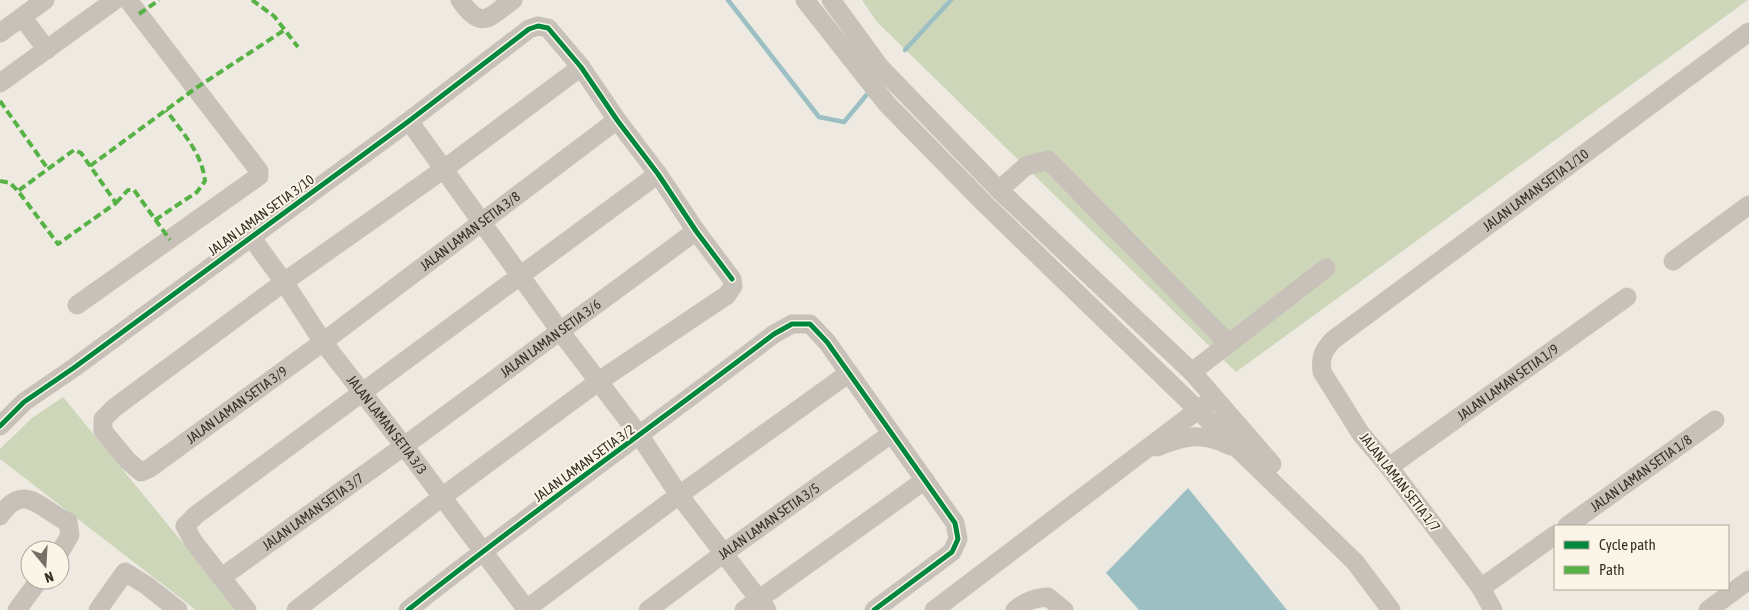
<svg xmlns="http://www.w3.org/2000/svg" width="1749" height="610" font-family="'Asap Condensed',sans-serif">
<rect width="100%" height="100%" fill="#eeeae1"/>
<path fill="#cdd6b9" d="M 862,0 L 1748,0 L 1236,372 L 877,22 Z
M 63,397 L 238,610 L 196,610 L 0,459 L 0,449 L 32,418 Z"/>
<path fill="#9bbfc2" d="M 1188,488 L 1287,610 L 1139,610 L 1106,573 Z"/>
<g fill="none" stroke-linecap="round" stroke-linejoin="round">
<path stroke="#9bbfc2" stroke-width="4.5" d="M 728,0 L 819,117 L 844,122 L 869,92
M 905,50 L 951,0"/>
<g stroke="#c8c1b9" stroke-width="19">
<path d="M 460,0 C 482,31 488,18 513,0"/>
<path d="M 805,0 L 887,104 L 985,204 L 1355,562 L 1391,610"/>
<path d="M 831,0 L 880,67 L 999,190 L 1192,372 L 1272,464"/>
<path d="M 22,17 L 47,50"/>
<path d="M 0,33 L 45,0"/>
<path id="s1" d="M 581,67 L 444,169 L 284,282 L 114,408 L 103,419 L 103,431 L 128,461 L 141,472 L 150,468 L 323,342 L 617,120"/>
<path d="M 0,83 L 115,0"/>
<path d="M 409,121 L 560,331 L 640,436 L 679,495 L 767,610"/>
<path d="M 999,190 L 1026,166 L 1048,160 L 1228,343"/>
<path id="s2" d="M 251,237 L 284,282 L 323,342 L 404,446 L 527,610"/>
<path d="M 1673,261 L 1749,205"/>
<path d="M 77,305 L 259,176 L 259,171 L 128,0"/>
<path d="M 1192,372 L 1326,268"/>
<path d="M 0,426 L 24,402 L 75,367 L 409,121 L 529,29 L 538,26 L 548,28 L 581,67 L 617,120 L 658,174 L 696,231 L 732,279 L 733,286 L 727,295 L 599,381 L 442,497 L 296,610"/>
<path d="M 1157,447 C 1186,435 1203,432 1231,446"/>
<path id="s3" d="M 1389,467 L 1627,297"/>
<path d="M 0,516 C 24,481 40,509 68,522 L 70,535 L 60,552"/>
<path id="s4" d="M 1567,526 L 1715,420"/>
<path id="s5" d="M 222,577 L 404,446 L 696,231"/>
<path d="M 1481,588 L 1555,535"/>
<path d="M 17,610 L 39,580"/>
<path d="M 98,610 L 125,572 L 146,585 L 178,610"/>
<path d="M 247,610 L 193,541 L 185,526 L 196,515 L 658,174"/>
<path d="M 408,610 C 527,515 652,427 774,334 L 792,324 L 810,324 L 827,342 L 955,523 L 958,539 L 952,552 L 874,610"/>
<path d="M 525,610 L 679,495 L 849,373"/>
<path id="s6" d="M 648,610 L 724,553 L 891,434"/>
<path d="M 744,610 L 925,480"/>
<path d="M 934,610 L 1207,403"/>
<path d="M 1015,610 C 1026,601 1034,598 1048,597 L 1064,610"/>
<path id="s7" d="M 1493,610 L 1481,588 L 1460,560 L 1389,467 L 1361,434 L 1322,372 C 1320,357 1323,351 1333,340 L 1749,32"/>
<path d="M 1708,610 L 1749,580"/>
</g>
<path stroke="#56b245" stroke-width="4" stroke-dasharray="8 4" stroke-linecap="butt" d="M 252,0 L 274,16 L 298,47
M 139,14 L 159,0
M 0,101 L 48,169
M 90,166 L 196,88 L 286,29
M 0,181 L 10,183 L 18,191 L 58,244 L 116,203 L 81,153 L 74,150 L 18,191
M 116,203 L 128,190 L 134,190 L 170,240
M 155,220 L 197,192 L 205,181 C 202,153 182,132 166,110"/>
<defs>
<path id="cycleway" d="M 0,426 L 24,402 L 75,367 L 409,121 L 529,29 L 538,26 L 548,28 L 581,67 L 617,120 L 658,174 L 696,231 L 732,279
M 408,610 C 527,515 652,427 774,334 L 792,324 L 810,324 L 827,342 L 955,523 L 958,539 L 952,552 L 874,610"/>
</defs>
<use href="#cycleway" stroke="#fbf5e8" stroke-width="8"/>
<use href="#cycleway" stroke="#00873e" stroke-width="5"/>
</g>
<g text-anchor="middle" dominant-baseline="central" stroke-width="4" stroke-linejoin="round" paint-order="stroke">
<g font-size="14" fill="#392f27" stroke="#fbf5e8">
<text stroke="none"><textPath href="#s7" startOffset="581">JALAN LAMAN SETIA 1/10</textPath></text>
<text transform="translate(261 215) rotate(-36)">JALAN LAMAN SETIA 3/10</text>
<text stroke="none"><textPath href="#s1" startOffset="1070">JALAN LAMAN SETIA 3/8</textPath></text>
<text stroke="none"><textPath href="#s5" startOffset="406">JALAN LAMAN SETIA 3/6</textPath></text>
<text stroke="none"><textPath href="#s3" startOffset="146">JALAN LAMAN SETIA 1/9</textPath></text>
<text stroke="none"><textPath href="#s1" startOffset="779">JALAN LAMAN SETIA 3/9</textPath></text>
<text stroke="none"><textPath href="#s2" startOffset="232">JALAN LAMAN SETIA 3/3</textPath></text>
<text transform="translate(584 463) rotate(-36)">JALAN LAMAN SETIA 3/2</text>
<text stroke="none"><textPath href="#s4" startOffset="91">JALAN LAMAN SETIA 1/8</textPath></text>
<text transform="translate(1400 482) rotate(52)">JALAN LAMAN SETIA 1/7</text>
<text stroke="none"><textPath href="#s5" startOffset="112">JALAN LAMAN SETIA 3/7</textPath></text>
<text stroke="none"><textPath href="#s6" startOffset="150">JALAN LAMAN SETIA 3/5</textPath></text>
</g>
</g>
<rect x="1554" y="525" width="175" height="65" fill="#fbf5e8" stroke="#ada69b"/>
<rect x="1564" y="541" width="25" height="8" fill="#00873e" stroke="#ada69b"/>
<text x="1599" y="550" font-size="15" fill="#392f27">Cycle path</text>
<rect x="1564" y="566" width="25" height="8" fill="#56b245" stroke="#ada69b"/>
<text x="1599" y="575" font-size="15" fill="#392f27">Path</text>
<g transform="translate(45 565) rotate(162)"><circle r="24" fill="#fbf5e8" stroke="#ada69b"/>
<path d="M0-4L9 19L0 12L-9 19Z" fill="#787068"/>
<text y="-8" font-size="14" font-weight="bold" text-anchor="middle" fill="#392f27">N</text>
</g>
</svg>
